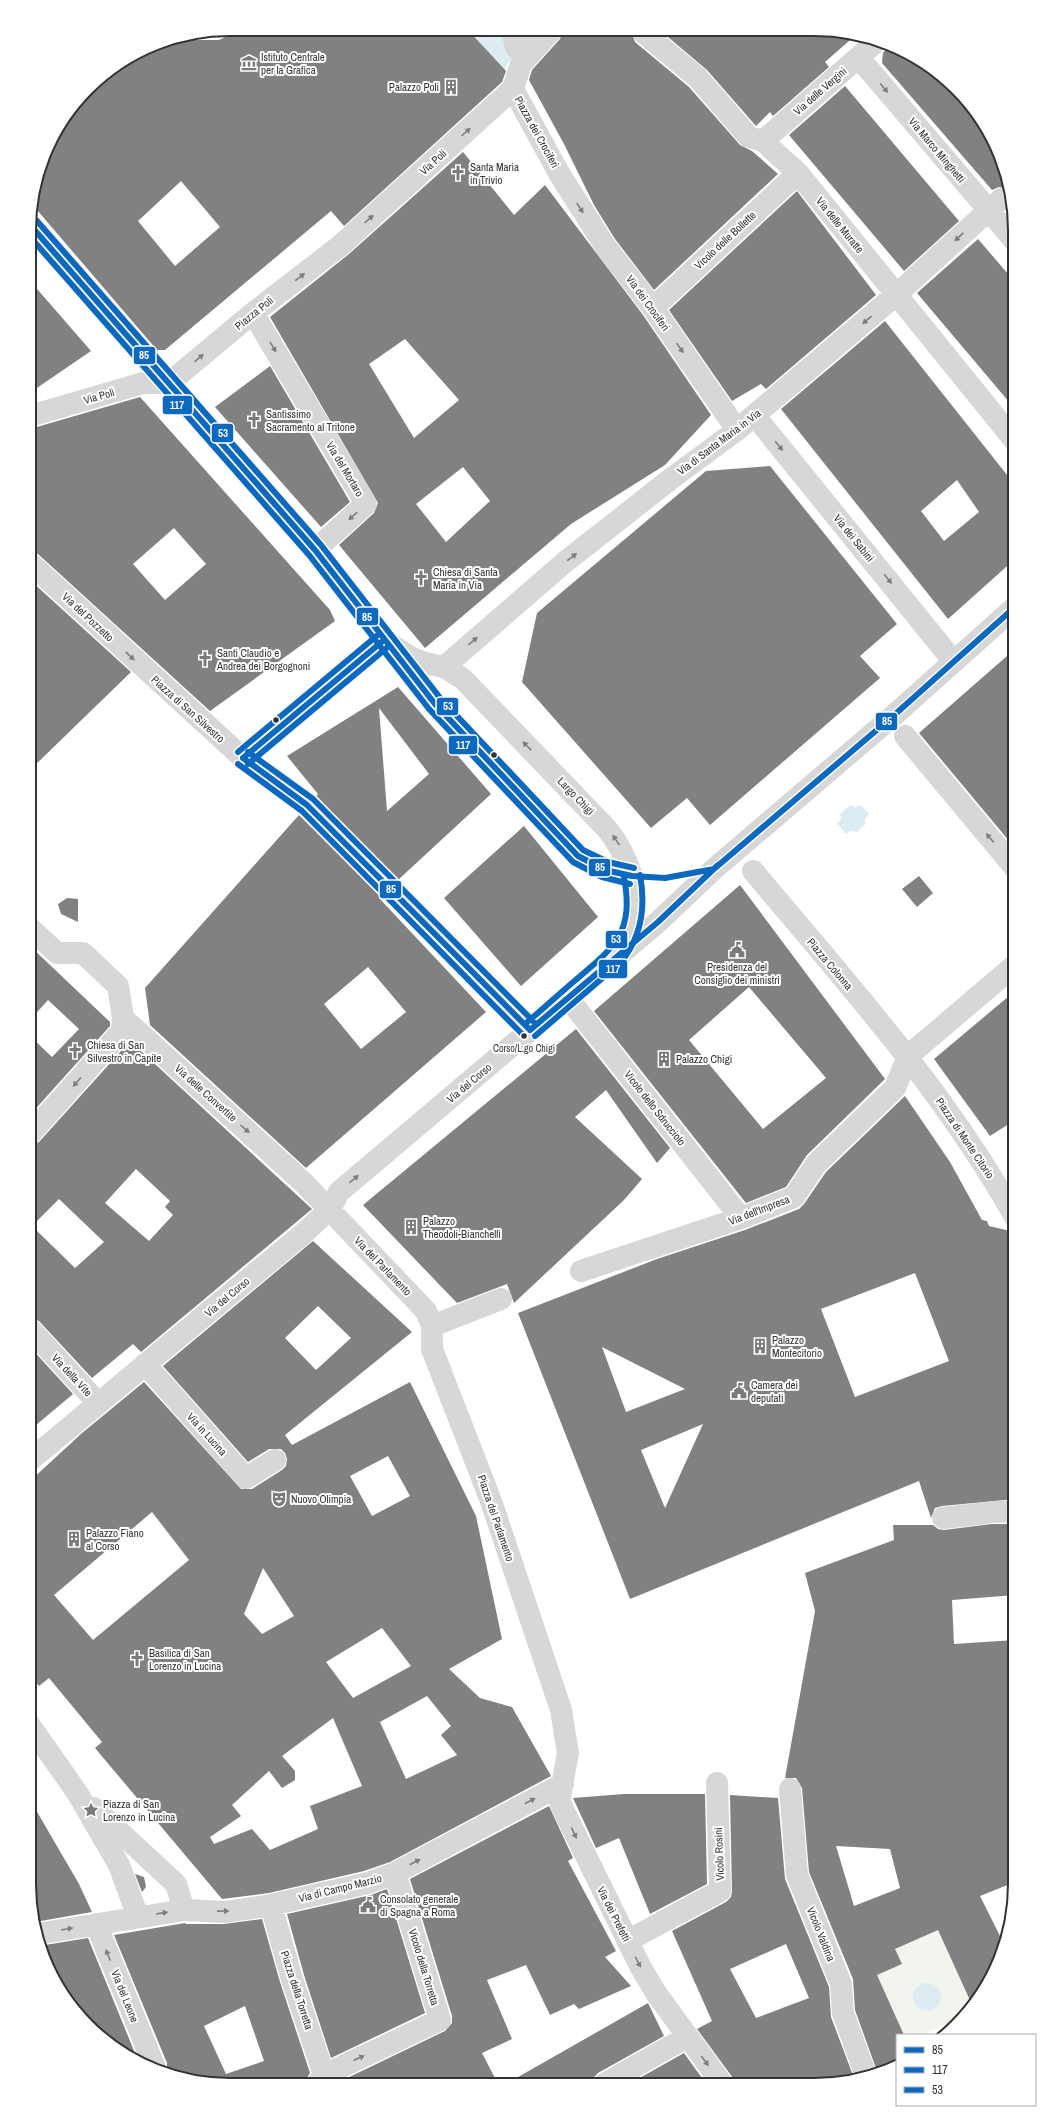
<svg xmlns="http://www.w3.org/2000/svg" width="1044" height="2114" font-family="'Archivo Narrow',sans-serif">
<rect width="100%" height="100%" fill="#fff"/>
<path fill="#f1f5ed" d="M 938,1930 L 973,2007 L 964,2015 L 923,2035 L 904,2035 L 877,1975 L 902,1964 L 895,1949 Z"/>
<path fill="#ddebf3" d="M 468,30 L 533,31 L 520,44 L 504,70 Z
M 850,805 L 855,807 L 861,805 L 869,814 L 865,819 L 865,825 L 857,832 L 850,831 L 846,834 L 837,823 L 841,819 L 840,814 Z
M913 1997a14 14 0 1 1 28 0a14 14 0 1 1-28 0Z"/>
<path fill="#818181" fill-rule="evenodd" d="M 243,29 L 468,30 L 506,71 L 502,82 L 344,226 L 331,211 L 165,350 L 157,350 L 31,203 L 50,141 L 97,79 L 154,44 L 173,40 L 219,40 ZM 181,181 L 220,227 L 175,266 L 138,221 Z
M 563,31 L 631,31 L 635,42 L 689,87 L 740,145 L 752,151 L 778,174 L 654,290 L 615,239 L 594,205 L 564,144 L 529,80 L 532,70 L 560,39 Z
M 662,32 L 853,33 L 857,34 L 825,62 L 829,67 L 773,116 L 770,112 L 756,126 L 707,70 Z
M 889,45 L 903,50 L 947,79 L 981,119 L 1004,166 L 1008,189 L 999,187 L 992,190 L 882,63 L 883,53 Z
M 845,86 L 959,221 L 904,271 L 789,135 Z
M 463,152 L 514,215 L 545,185 L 643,315 L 711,415 L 665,465 L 571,524 L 425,648 L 339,545 L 374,513 L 378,503 L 270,317 L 349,254 ZM 405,339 L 459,400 L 414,438 L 369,364 ZM 463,467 L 490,501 L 446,542 L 416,504 Z
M 797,191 L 876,295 L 766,389 L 761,384 L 732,401 L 669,310 Z
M 978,239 L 1015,282 L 1015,409 L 917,293 Z
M 31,282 L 91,351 L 31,392 Z
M 885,321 L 1015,485 L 1015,559 L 948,619 L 781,409 ZM 957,480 L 979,512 L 944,541 L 921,511 Z
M 270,366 L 350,502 L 321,527 L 215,407 Z
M 140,397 L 330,610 L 335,621 L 210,711 L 38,554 L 30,551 L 30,429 ZM 174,528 L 206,564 L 165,600 L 133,564 Z
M 770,466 L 897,624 L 860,656 L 880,678 L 710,825 L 687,798 L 651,828 L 522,682 L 537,613 L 706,471 Z
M 30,580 L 131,672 L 30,770 Z
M 1015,649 L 1015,848 L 919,733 Z
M 398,687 L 491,794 L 398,880 L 316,796 L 318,794 L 287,756 ZM 379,708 L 429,774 L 387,811 Z
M 299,815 L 380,896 L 379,898 L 486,1012 L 306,1168 L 150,1025 L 145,988 ZM 368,967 L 406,1012 L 361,1049 L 324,1004 Z
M 524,826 L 598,917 L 521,986 L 444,898 Z
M 919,876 L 933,893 L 917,907 L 902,889 Z
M 740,885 L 885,1079 L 807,1155 L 786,1187 L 746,1203 L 594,1011 ZM 749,987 L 826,1078 L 763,1129 L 689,1040 Z
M 67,898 L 78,899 L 78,922 L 61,914 L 58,904 Z
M 30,946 L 110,1022 L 110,1026 L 30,1115 L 30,1036 L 52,1057 L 79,1029 L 48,1000 L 30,1020 Z
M 1015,991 L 1015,1120 L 990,1136 L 934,1059 Z
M 576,1029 L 670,1148 L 657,1163 L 606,1090 L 575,1117 L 642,1179 L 624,1200 L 514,1303 L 507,1284 L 457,1303 L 363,1205 Z
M 130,1041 L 312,1209 L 141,1352 L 133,1344 L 92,1378 L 39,1321 L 30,1317 L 30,1146 L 39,1142 ZM 136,1169 L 170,1201 L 165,1207 L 173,1215 L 149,1241 L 105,1203 ZM 59,1199 L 104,1242 L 75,1268 L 32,1226 Z
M 905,1096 L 950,1162 L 982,1220 L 987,1221 L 989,1226 L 1015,1232 L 1015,1499 L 942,1506 L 935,1508 L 931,1518 L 919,1481 L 630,1599 L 518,1313 L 657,1259 L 745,1230 L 799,1209 L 804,1204 L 826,1172 ZM 915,1273 L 949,1361 L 855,1397 L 821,1309 ZM 602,1347 L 685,1389 L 626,1412 ZM 703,1424 L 665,1508 L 641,1450 Z
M 313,1241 L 412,1332 L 285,1435 L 292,1445 L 410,1382 L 476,1516 L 502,1639 L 449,1669 L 480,1698 L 512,1707 L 551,1776 L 390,1862 L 364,1871 L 269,1893 L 222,1899 L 95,1748 L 102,1742 L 49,1678 L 39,1686 L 29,1674 L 29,1482 L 82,1433 L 144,1382 L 241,1489 L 252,1489 L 282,1470 L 286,1466 L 287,1459 L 285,1453 L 281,1449 L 269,1449 L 248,1462 L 163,1366 ZM 318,1306 L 351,1338 L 316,1370 L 285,1338 ZM 388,1456 L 410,1496 L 372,1516 L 350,1476 ZM 152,1512 L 189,1560 L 93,1640 L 54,1595 ZM 263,1568 L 294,1616 L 262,1634 L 244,1614 ZM 382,1628 L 411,1666 L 353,1698 L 326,1662 ZM 427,1696 L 451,1726 L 441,1735 L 457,1755 L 406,1779 L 380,1722 ZM 333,1718 L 362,1786 L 310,1806 L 318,1829 L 270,1850 L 252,1829 L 214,1844 L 210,1837 L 241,1816 L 232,1805 L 269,1771 L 282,1788 L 295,1780 L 295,1771 L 282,1756 Z
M 30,1347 L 73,1394 L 29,1431 L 30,1374 Z
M 992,1524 L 1015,1524 L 1015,1595 L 952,1600 L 954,1644 L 1015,1640 L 1015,1882 L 980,1896 L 1004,1944 L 1000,1960 L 973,2007 L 938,1930 L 895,1949 L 902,1964 L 877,1975 L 904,2035 L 897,2035 L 897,2065 L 878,2074 L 855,2010 L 853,1979 L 809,1872 L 802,1788 L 796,1778 L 785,1778 L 815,1611 L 805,1573 L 894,1540 L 893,1525 L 933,1525 L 938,1529 L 944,1530 ZM 836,1846 L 890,1849 L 900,1888 L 854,1906 Z
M 624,1794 L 705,1794 L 707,1884 L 650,1914 L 619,1838 L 596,1848 L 573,1798 Z
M 730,1795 L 778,1798 L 785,1879 L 829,1987 L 831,2017 L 854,2078 L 814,2085 L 735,2085 L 733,2078 L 697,2029 L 712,2021 L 672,1931 L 726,1902 L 731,1897 L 732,1891 ZM 786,1944 L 809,1998 L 756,2018 L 730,1969 Z
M 29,1798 L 79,1884 L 92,1912 L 35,1922 L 29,1884 Z
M 549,1806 L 573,1858 L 568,1861 L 616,1951 L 605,1957 L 631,1986 L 579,2009 L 574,2004 L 550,2015 L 526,1965 L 487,1980 L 512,2039 L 482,2053 L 498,2084 L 341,2084 L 341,2081 L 445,2031 L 452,2023 L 452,2016 L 410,1879 Z
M 135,1874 L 144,1877 L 146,1887 L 142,1892 Z
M 387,1889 L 425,2013 L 331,2058 L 304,1975 L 287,1914 L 371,1895 Z
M 262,1919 L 280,1982 L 310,2073 L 305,2081 L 300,2084 L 204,2083 L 167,2072 L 167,2063 L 114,1935 L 185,1923 L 186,1924 L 224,1924 ZM 245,2006 L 264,2061 L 226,2074 L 204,2026 Z
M 88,1938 L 139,2063 L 98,2035 L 63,1996 L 40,1948 L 39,1946 Z
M 648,2003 L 664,2036 L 598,2073 L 593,2078 L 592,2084 L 506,2084 Z
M 684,2053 L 707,2085 L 629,2084 Z"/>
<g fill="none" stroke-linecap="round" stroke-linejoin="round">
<path stroke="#d7d7d7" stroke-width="22" d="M 522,31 L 514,39 L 516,47 L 527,57
M 643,32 L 698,78 L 749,137 L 763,141 L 798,173 L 1015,441
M 859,58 L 1015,241
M 513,89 L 560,175 L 581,208 L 605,246 L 653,308 L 737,430
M 763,141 L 877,41
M 31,226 L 315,550 L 384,640 L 410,657 L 425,663 L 444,667 L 463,679 L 607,829 C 633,862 648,911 622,948
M 653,308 L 798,173
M 253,313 L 366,504 L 315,550
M 30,416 L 143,383 L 169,383 L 253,313 L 341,245 L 513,89 L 521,64 L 551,31
M 755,416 L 954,662
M 30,563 L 243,758 L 307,805 L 530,1030
M 444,667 L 565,562 L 672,478 L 737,430 L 897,294 L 1001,199
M 905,736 L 1015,868
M 243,758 L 384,640
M 753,871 C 846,982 944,1090 1015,1217
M 568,998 L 741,1218
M 123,1018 L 304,1183 L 426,1311 L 432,1326 L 432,1349 L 491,1501 L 561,1710 L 568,1753 L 560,1797 L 561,1805 L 640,1966 L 656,1993 L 723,2085
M 30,1134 L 122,1031 L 123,1018 L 118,986 L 83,953 L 57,953 L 30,928
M 581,1271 L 741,1218 L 794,1197 L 816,1164 L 895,1088 L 908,1056 L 1015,965
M 432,1326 L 501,1299
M 30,1329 L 98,1403
M 145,1364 L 246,1478 L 275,1460
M 29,1461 L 304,1233 L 330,1209 L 339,1192 L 658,922 L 714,869 L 892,717 L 1015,607
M 995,1512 L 1015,1511
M 943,1518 L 987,1513
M 29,1724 L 78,1794 L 119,1865 L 138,1917
M 790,1789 L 797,1875 L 841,1984 L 843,2013 L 866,2076
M 94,1808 L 176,1884 L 184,1910
M 271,1905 L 292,1979 L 324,2075 L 329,2084
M 96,1924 L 155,2068
M 37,1934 L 184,1910 L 225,1912 L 271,1905 L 368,1883 L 395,1873 L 563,1784
M 627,1941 L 720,1891 L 717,1783
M 317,2084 L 324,2075 L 440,2020 L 395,1873
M 604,2084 L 687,2037"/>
<defs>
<path id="bus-1" d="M 31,226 L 315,550 L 435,704 L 578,856 L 605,870 L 632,876 L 665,878 L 714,869 L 892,717 L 1015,607
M 243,758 L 307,805 L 530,1030
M 243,758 L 384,640
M 530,1030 L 658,922 L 718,865"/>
<path id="bus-2" d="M 31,238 L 309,555 L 429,709 L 573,862 L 602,877 L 630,884
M 238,764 L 302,811 L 524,1036
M 248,764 L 389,646
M 535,1036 L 620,963 C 642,937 646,907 640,875"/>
<path id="bus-3" d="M 37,221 L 321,545 L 441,699 L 583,850 L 608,862 L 634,868
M 238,752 L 379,634
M 248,752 L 313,799 L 536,1024
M 525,1024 C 543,1009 560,993 578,978 C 616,946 634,931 624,877"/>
</defs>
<use href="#bus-1" stroke="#fff" stroke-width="9"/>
<use href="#bus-2" stroke="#fff" stroke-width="9"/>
<use href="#bus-3" stroke="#fff" stroke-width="9"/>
<use href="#bus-1" stroke="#0c69bf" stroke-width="6"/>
<use href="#bus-2" stroke="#0c69bf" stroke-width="6"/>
<use href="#bus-3" stroke="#0c69bf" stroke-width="6"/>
</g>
<defs><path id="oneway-solid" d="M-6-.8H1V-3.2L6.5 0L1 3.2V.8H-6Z"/></defs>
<g fill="#7d7d7d">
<use href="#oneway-solid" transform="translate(884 88) rotate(50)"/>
<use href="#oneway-solid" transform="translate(466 132) rotate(-42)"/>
<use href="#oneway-solid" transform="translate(580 208) rotate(57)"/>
<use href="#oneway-solid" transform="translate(369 219) rotate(-42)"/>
<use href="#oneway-solid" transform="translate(959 237) rotate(137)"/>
<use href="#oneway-solid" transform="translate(300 277) rotate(-38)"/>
<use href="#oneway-solid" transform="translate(867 320) rotate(140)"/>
<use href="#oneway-solid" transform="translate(273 347) rotate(59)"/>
<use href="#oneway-solid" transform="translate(680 348) rotate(55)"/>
<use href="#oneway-solid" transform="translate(199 358) rotate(-40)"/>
<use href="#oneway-solid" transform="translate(779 446) rotate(51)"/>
<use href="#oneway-solid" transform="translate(353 516) rotate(138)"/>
<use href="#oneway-solid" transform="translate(572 557) rotate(-38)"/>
<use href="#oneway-solid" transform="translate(888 579) rotate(51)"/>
<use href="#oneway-solid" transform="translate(473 641) rotate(-40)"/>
<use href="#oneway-solid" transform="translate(130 656) rotate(43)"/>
<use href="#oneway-solid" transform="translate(527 746) rotate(-134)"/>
<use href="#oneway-solid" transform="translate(990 838) rotate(-130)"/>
<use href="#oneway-solid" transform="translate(616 840) rotate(-124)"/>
<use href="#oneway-solid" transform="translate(77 1082) rotate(132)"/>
<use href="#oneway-solid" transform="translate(245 1129) rotate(42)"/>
<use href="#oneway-solid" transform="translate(354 1179) rotate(-40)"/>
<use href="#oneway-solid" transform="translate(530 1801) rotate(-28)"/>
<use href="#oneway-solid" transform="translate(574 1833) rotate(65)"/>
<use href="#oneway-solid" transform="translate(415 1862) rotate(-28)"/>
<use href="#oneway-solid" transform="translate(223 1911) rotate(-1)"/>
<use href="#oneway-solid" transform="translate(162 1913) rotate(-9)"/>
<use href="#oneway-solid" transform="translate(67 1929) rotate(-10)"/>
<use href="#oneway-solid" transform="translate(108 1955) rotate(-112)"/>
<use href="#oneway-solid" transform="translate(638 1962) rotate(62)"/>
<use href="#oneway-solid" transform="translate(359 2058) rotate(-25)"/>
<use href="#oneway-solid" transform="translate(705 2061) rotate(53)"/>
</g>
<defs>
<symbol id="museum-bare" viewBox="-9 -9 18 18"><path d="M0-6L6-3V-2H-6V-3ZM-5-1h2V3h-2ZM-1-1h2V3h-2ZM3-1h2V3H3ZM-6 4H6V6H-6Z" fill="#7a7a7a" stroke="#fff" stroke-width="2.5" paint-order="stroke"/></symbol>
<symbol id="building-bare" viewBox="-9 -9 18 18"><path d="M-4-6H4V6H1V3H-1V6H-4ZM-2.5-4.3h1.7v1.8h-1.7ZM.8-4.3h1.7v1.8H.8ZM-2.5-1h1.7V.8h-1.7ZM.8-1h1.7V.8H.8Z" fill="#7a7a7a" stroke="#fff" stroke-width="2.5" paint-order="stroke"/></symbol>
<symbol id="church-bare" viewBox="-9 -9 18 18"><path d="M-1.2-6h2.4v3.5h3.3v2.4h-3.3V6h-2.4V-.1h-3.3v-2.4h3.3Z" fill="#7a7a7a" stroke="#fff" stroke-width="2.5" paint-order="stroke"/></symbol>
<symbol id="civic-bare" viewBox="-9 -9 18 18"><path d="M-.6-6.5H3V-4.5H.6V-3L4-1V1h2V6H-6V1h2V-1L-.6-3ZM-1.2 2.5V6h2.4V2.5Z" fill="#7a7a7a" stroke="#fff" stroke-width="2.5" paint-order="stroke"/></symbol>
<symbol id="theatre-bare" viewBox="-9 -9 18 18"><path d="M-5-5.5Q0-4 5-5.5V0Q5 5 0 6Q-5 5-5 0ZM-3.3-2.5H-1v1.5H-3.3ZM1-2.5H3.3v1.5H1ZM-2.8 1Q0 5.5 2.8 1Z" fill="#7a7a7a" stroke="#fff" stroke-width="2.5" paint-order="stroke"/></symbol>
<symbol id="sight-bare" viewBox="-9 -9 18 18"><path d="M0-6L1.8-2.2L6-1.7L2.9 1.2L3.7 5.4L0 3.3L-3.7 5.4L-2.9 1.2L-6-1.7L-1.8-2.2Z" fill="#7a7a7a" stroke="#fff" stroke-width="2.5" paint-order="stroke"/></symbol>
</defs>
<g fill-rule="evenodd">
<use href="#museum-bare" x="238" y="52" width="22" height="22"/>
<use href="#building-bare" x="440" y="76" width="22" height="22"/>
<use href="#church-bare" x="447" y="162" width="22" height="22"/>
<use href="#church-bare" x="243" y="409" width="22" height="22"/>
<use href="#church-bare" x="410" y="567" width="22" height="22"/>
<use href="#church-bare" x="194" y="648" width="22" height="22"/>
<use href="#civic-bare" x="726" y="939" width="22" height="22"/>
<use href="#church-bare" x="64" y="1040" width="22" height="22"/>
<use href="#building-bare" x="653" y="1048" width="22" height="22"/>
<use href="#building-bare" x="400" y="1216" width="22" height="22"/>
<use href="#building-bare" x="749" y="1335" width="22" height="22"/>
<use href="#civic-bare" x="728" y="1380" width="22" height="22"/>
<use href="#theatre-bare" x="268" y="1488" width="22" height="22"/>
<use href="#building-bare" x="63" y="1528" width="22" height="22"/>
<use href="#church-bare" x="126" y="1648" width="22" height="22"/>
<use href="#sight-bare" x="80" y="1799" width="22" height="22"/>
<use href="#civic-bare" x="357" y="1894" width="22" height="22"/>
</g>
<g fill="#333" stroke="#fff" stroke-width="1.5">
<circle cx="276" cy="720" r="3.5"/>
<circle cx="494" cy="755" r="3.5"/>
<circle cx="524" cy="1036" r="3.5"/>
</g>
<g text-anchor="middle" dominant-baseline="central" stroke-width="4" stroke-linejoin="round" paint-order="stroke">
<g font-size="10" fill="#333" stroke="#fff">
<text x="524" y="1048">Corso/L.go Chigi</text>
</g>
<g font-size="11" fill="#333" stroke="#fff" text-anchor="start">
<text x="261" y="57">Istituto Centrale<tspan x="261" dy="13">per la Grafica</tspan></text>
<text x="439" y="87" text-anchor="end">Palazzo Poli</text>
<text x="470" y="167">Santa Maria<tspan x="470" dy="13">in Trivio</tspan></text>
<text x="266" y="414">Santissimo<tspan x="266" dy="13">Sacramento al Tritone</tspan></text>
<text x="433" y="572">Chiesa di Santa<tspan x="433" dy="13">Maria in Via</tspan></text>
<text x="217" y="653">Santi Claudio e<tspan x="217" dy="13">Andrea dei Borgognoni</tspan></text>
<text x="737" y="967" text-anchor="middle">Presidenza del<tspan x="737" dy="13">Consiglio dei ministri</tspan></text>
<text x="87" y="1045">Chiesa di San<tspan x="87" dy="13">Silvestro in Capite</tspan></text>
<text x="676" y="1059">Palazzo Chigi</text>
<text x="423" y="1221">Palazzo<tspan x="423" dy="13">Theodoli-Bianchelli</tspan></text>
<text x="772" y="1340">Palazzo<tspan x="772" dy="13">Montecitorio</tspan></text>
<text x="751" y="1385">Camera dei<tspan x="751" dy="13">deputati</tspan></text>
<text x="291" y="1499">Nuovo Olimpia</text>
<text x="86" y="1533">Palazzo Fiano<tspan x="86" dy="13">al Corso</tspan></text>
<text x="149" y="1653">Basilica di San<tspan x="149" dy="13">Lorenzo in Lucina</tspan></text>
<text x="103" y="1804">Piazza di San<tspan x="103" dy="13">Lorenzo in Lucina</tspan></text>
<text x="380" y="1899">Consolato generale<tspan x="380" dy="13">di Spagna a Roma</tspan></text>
</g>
<g font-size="11" fill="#333" stroke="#fff">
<text transform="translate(820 91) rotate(-41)">Via delle Vergini</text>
<text transform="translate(537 132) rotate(61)">Piazza dei Crociferi</text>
<text transform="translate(937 150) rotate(50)">Via Marco Minghetti</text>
<text transform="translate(433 162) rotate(-42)">Via Poli</text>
<text transform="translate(840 225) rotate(51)">Via delle Muratte</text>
<text transform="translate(725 240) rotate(-43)">Vicolo delle Bollette</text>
<text transform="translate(648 303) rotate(54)">Via dei Crociferi</text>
<text transform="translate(254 313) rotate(-39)">Piazza Poli</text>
<text transform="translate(99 396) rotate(-16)">Via Poli</text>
<text transform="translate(719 442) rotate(-37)">Via di Santa Maria in Via</text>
<text transform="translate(345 469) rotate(59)">Via del Mortaro</text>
<text transform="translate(854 538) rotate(51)">Via dei Sabini</text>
<text transform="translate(88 617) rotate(43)">Via del Pozzetto</text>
<text transform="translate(188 709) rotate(42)">Piazza di San Silvestro</text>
<text transform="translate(576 796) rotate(46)">Largo Chigi</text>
<text transform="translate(830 964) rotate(50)">Piazza Colonna</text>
<text transform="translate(469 1083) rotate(-40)">Via del Corso</text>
<text transform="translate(206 1093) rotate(42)">Via delle Convertite</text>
<text transform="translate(655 1108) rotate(52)">Vicolo dello Sdrucciolo</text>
<text transform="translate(965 1138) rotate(56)">Piazza di Monte Citorio</text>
<text transform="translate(759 1210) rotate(-21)">Via dell'Impresa</text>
<text transform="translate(383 1266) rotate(46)">Via del Parlamento</text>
<text transform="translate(227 1297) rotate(-40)">Via del Corso</text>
<text transform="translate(72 1375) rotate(47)">Via della Vite</text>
<text transform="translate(207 1434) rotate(48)">Via in Lucina</text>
<text transform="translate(496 1518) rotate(71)">Piazza del Parlamento</text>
<text transform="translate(719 1854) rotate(-92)">Vicolo Rosini</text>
<text transform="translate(340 1888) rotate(-14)">Via di Campo Marzio</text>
<text transform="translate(614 1914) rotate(63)">Via dei Prefetti</text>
<text transform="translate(821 1934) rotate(68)">Vicolo Valdina</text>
<text transform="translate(424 1967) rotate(73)">Vicolo della Torretta</text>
<text transform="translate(297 1990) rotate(72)">Piazza della Torretta</text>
<text transform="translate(125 1996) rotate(68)">Via del Leone</text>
</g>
</g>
<path d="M0 0H1044V2114H0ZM230 36H814A194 194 0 0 1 1008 230V1884A194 194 0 0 1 814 2078H230A194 194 0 0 1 36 1884V230A194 194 0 0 1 230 36Z" fill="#fff" fill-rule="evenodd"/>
<path fill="none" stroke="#333" stroke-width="2" d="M230 36H814A194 194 0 0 1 1008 230V1884A194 194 0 0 1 814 2078H230A194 194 0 0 1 36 1884V230A194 194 0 0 1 230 36Z"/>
<g stroke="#fff" stroke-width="1.5">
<rect x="133" y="346" width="23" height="19" rx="4" fill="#0c69bf"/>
<rect x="162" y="395" width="31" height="20" rx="4" fill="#0c69bf"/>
<rect x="211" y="423" width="23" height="20" rx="4" fill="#0c69bf"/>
<rect x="356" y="607" width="23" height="19" rx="4" fill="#0c69bf"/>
<rect x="436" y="697" width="23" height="19" rx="4" fill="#0c69bf"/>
<rect x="875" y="712" width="23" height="19" rx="4" fill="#0c69bf"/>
<rect x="448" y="735" width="30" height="20" rx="4" fill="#0c69bf"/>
<rect x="588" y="858" width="23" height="19" rx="4" fill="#0c69bf"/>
<rect x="379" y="880" width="23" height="19" rx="4" fill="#0c69bf"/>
<rect x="605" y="930" width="23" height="19" rx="4" fill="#0c69bf"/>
<rect x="598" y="959" width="30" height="20" rx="4" fill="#0c69bf"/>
</g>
<g font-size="11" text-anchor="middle" font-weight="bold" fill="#fff">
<text x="144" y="359">85</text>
<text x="177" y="409">117</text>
<text x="223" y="437">53</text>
<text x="367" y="621">85</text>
<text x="448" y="710">53</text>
<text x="887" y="725">85</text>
<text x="463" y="749">117</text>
<text x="600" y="871">85</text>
<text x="391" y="893">85</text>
<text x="616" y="943">53</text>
<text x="613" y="973">117</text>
</g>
<rect x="896" y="2034" width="140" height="72" fill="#ffffff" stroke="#adadad"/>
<rect x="904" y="2047" width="20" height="6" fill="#0c69bf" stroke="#adadad"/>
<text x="932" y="2054" font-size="12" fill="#333333">85</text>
<rect x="904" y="2067" width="20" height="6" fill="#0c69bf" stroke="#adadad"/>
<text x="932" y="2074" font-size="12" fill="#333333">117</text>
<rect x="904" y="2087" width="20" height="6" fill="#0c69bf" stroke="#adadad"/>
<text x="932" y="2094" font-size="12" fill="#333333">53</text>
</svg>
